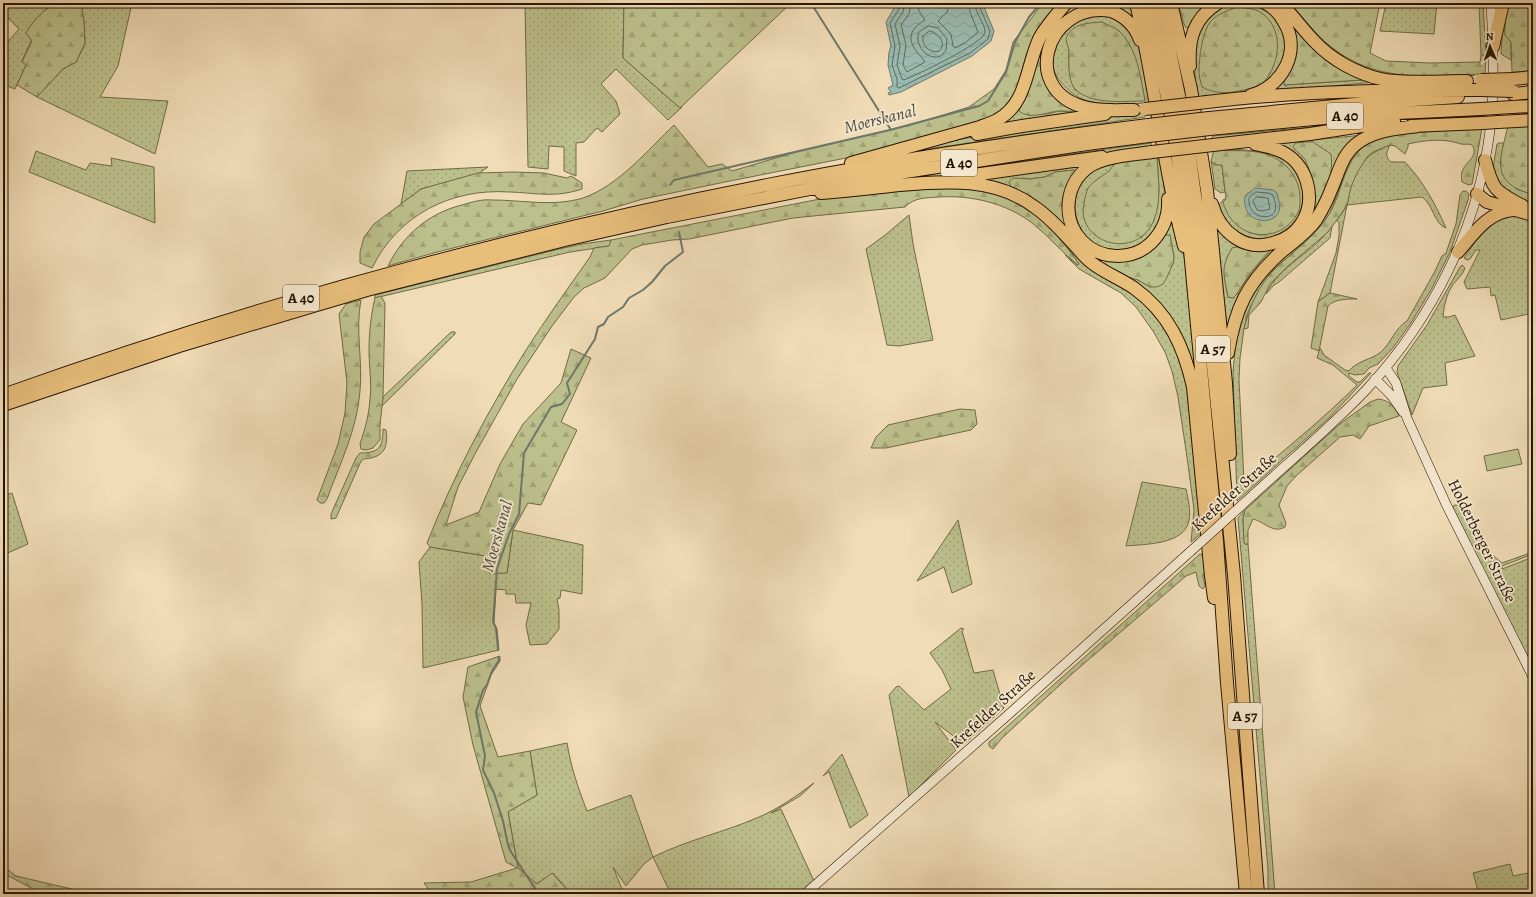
<svg xmlns="http://www.w3.org/2000/svg" width="1536" height="897" font-family="Alegreya,serif">
<defs>
<pattern id="grass-dots" width="8" height="8" patternUnits="userSpaceOnUse"><rect width="8" height="8" fill="#bcc08c"/><path d="M2 2h.1M6 6h.1" fill="none" stroke="#a1a477" stroke-width="1.8" stroke-linecap="round"/></pattern>
<pattern id="forest-firs" width="22" height="20" patternUnits="userSpaceOnUse"><rect width="22" height="20" fill="#bcc08c"/><path d="M5 1l3.5 6h-7zM16 11l3.5 6h-7z" fill="#a1a477"/></pattern>
<pattern id="water-waves" width="16" height="10" patternUnits="userSpaceOnUse"><rect width="16" height="10" fill="#9abbb1"/><path d="M0 5q4-4 8 0t8 0" fill="none" stroke="#85a096"/></pattern>
</defs>
<rect width="100%" height="100%" fill="#f0dcb6"/>
<filter id="stains"><feTurbulence type="fractalNoise" baseFrequency=".005" numOctaves="4"/><feColorMatrix values="0 0 0 0 .2 0 0 0 0 .09 0 0 0 0 .02 0 0 0 .5 -.17"/></filter>
<radialGradient id="worn" r=".72"><stop offset=".6" stop-color="#630" stop-opacity="0"/><stop offset="1" stop-color="#630" stop-opacity=".3"/></radialGradient>
<path fill="url(#grass-dots)" stroke="#716a46" fill-rule="evenodd" d="M 3,3 L 55,3 L 45,10 L 22,61 L 26,65 L 15,89 L 3,84 L 3,47 L 19,29 L 3,13 Z
M 81,3 L 132,3 L 118,66 L 100,97 L 168,101 L 155,154 L 37,97 L 63,69 L 76,62 L 85,44 L 84,22 Z
M 547,3 L 624,3 L 623,58 L 680,108 L 682,107 L 668,120 L 616,69 L 601,84 L 616,101 L 620,114 L 602,132 L 597,128 L 584,142 L 576,143 L 576,176 L 564,171 L 564,147 L 549,146 L 548,169 L 528,167 L 525,4 Z
M 1069,3 L 1076,3 L 1075,5 L 1088,3 L 1132,3 L 1136,19 L 1083,7 L 1072,11 L 1061,19 L 1053,28 L 1044,50 L 1044,42 L 1028,115 L 1047,114 L 1059,111 L 1071,112 L 1055,89 L 1092,111 L 994,126 L 998,122 L 1039,45 Z
M 1234,3 C 1267,3 1297,26 1282,62 C 1278,69 1275,76 1268,81 C 1248,93 1228,95 1206,97 L 1205,96 L 1197,97 C 1193,59 1189,15 1234,3 Z
M 1287,3 L 1290,3 L 1329,45 L 1348,58 L 1366,67 L 1428,76 L 1475,75 C 1459,78 1440,77 1423,77 C 1413,77 1403,78 1393,76 C 1344,68 1318,38 1287,3 Z
M 1386,3 L 1437,3 L 1434,34 L 1380,31 Z
M 1479,3 L 1483,3 L 1486,55 L 1481,55 Z
M 1508,3 L 1510,3 L 1507,8 L 1505,21 L 1505,35 L 1511,42 L 1511,60 L 1501,54 L 1503,21 Z
M 1093,14 C 1099,15 1106,15 1112,17 C 1142,28 1147,76 1152,102 C 1130,105 1103,107 1082,99 C 1065,91 1047,71 1053,51 C 1054,46 1058,41 1060,37 C 1062,33 1064,27 1068,24 C 1075,20 1085,17 1093,14 ZM 1126,40 C 1137,59 1141,79 1145,100 L 1115,101 L 1095,99 L 1075,90 C 1069,76 1068,64 1069,49 Z
M 1290,26 L 1302,31 L 1376,82 L 1267,92 L 1282,79 ZM 1295,33 L 1361,80 L 1284,85 C 1291,66 1299,54 1295,33 Z
M 1145,113 L 1145,117 L 901,153 C 951,139 1002,132 1054,125 C 1084,120 1115,116 1145,113 Z
M 1356,123 L 1213,141 L 1212,136 Z
M 1459,129 L 1403,134 L 1351,163 L 1345,174 L 1331,211 L 1325,221 L 1306,241 L 1272,271 L 1258,292 L 1247,314 L 1244,329 L 1240,358 L 1239,380 L 1244,481 L 1251,478 C 1287,448 1324,418 1357,385 L 1333,365 L 1317,358 L 1320,348 L 1324,355 L 1345,370 L 1349,371 C 1356,361 1371,360 1381,352 C 1391,343 1395,328 1407,321 L 1434,273 L 1442,256 L 1446,253 L 1456,224 L 1460,195 L 1463,191 L 1466,191 L 1469,194 L 1468,200 L 1450,252 L 1432,288 L 1411,323 L 1392,349 L 1378,364 L 1369,368 L 1364,374 L 1355,375 L 1349,373 L 1349,376 L 1357,382 L 1360,382 L 1369,373 L 1371,373 L 1330,417 L 1237,501 L 1233,371 L 1236,340 L 1246,305 L 1258,285 L 1271,269 L 1305,239 L 1350,159 L 1361,145 L 1390,133 Z
M 1363,135 C 1336,153 1334,184 1319,210 C 1306,231 1287,243 1270,260 C 1247,281 1236,308 1228,337 L 1215,223 C 1275,300 1366,178 1272,144 ZM 1237,247 L 1251,251 L 1271,249 L 1251,272 L 1236,295 L 1233,298 L 1228,297 C 1224,275 1221,268 1232,248 Z
M 1151,143 L 1152,148 L 943,176 L 881,182 L 961,169 Z
M 1499,143 L 1504,143 L 1500,163 L 1516,189 L 1528,193 L 1530,201 L 1533,202 L 1533,204 L 1517,199 L 1497,183 L 1493,168 L 1497,144 Z
M 1390,145 C 1386,153 1385,157 1391,162 L 1405,162 C 1423,181 1436,205 1446,228 C 1434,224 1433,204 1422,197 L 1347,205 L 1330,293 L 1318,302 L 1336,253 L 1339,236 L 1339,223 L 1337,220 C 1340,215 1345,210 1347,205 C 1349,199 1349,192 1351,186 C 1359,163 1367,154 1390,145 Z
M 1225,149 C 1257,150 1302,152 1303,193 C 1303,205 1300,215 1293,224 C 1287,230 1280,234 1272,237 C 1246,244 1227,229 1219,205 L 1224,199 L 1226,199 L 1248,232 L 1259,235 L 1267,235 L 1283,163 L 1270,156 L 1256,152 L 1214,150 Z
M 36,151 L 86,170 L 90,163 L 112,166 L 111,158 L 154,167 L 155,223 L 29,172 Z
M 1157,156 L 1161,156 C 1163,172 1166,191 1163,207 C 1161,223 1151,239 1137,246 C 1081,272 1044,183 1111,163 C 1121,160 1133,159 1143,157 L 1114,164 L 1110,171 L 1141,238 L 1154,221 L 1159,191 Z
M 1211,161 L 1213,164 L 1222,165 L 1225,192 L 1221,193 L 1215,189 Z
M 1088,164 L 1070,188 L 1074,170 L 1055,172 L 1045,177 L 1030,179 L 1022,178 L 1015,189 L 975,180 Z
M 488,167 L 478,174 L 421,189 L 401,204 L 407,171 Z
M 909,215 L 913,244 L 933,340 L 899,346 L 887,345 L 866,249 L 884,236 Z
M 1510,215 L 1533,220 L 1533,313 L 1501,320 L 1495,295 L 1491,296 L 1490,287 L 1467,289 L 1464,282 L 1480,250 L 1476,250 L 1470,259 L 1467,260 L 1464,258 L 1480,235 L 1494,220 Z
M 1169,217 L 1175,220 L 1183,251 L 1186,268 L 1198,381 L 1195,381 L 1194,365 L 1190,365 L 1176,331 L 1115,273 L 1138,280 L 1150,287 L 1173,264 L 1174,257 L 1170,235 C 1153,247 1141,261 1119,262 C 1110,262 1102,259 1094,261 L 1089,250 L 1135,256 Z
M 1332,226 L 1330,238 L 1279,282 L 1274,285 L 1266,294 C 1280,264 1314,253 1332,226 Z
M 611,240 L 610,246 L 570,252 L 375,298 L 375,295 L 559,249 L 582,244 Z
M 1066,245 L 1079,259 L 1091,269 L 1133,294 L 1144,304 L 1159,320 L 1179,353 L 1188,386 L 1203,532 L 1191,542 L 1194,510 L 1188,464 L 1178,397 L 1172,371 L 1165,352 L 1153,331 L 1136,307 L 1121,293 L 1079,269 L 1065,255 L 1077,265 L 1079,264 Z
M 1462,265 L 1465,268 C 1463,275 1456,280 1452,286 C 1446,296 1444,306 1443,317 L 1449,317 L 1455,315 L 1475,356 L 1445,363 L 1447,385 L 1423,388 L 1412,415 L 1397,372 L 1398,366 L 1427,325 L 1460,267 Z
M 451,332 L 455,332 L 455,334 L 382,406 L 383,397 Z
M 1142,482 L 1186,489 C 1188,499 1191,510 1189,520 C 1185,545 1145,544 1126,546 Z
M 12,493 L 28,544 L 3,555 L 3,496 Z
M 1455,505 L 1460,505 L 1482,546 L 1502,563 L 1533,552 L 1533,554 L 1502,566 L 1502,569 L 1533,557 L 1533,667 L 1453,510 L 1453,506 Z
M 1245,510 L 1243,519 L 1244,542 L 1245,544 L 1248,544 L 1275,894 L 1268,894 L 1268,869 L 1238,518 Z
M 958,520 L 972,584 L 952,593 L 944,567 L 917,581 Z
M 513,530 L 583,545 L 582,594 L 561,590 L 560,598 L 557,599 L 559,610 L 559,629 L 547,644 L 530,645 L 526,625 L 531,603 L 516,603 L 515,594 L 506,594 L 506,590 L 496,589 L 494,623 L 497,629 L 499,650 L 423,668 L 422,604 L 419,562 L 430,547 L 486,556 L 507,573 Z
M 961,628 L 964,629 L 962,631 L 974,673 L 993,670 L 1004,708 L 964,744 L 935,722 L 956,750 L 909,797 L 889,695 L 896,687 L 899,686 L 924,710 L 951,689 L 942,670 L 930,653 Z
M 567,743 C 571,767 578,788 587,811 L 631,795 L 653,857 C 687,840 725,832 759,817 C 780,808 796,796 814,783 L 800,796 L 771,813 L 781,809 L 814,881 L 799,894 L 671,894 L 653,857 L 644,864 L 626,886 L 613,867 L 624,894 L 571,894 L 553,873 L 537,884 L 518,868 L 508,812 L 537,795 L 530,751 Z
M 842,754 L 868,815 L 850,828 L 829,772 L 830,771 L 823,776 Z
M 1510,864 L 1513,876 L 1533,872 L 1533,894 L 1479,894 L 1473,873 Z"/>
<path fill="url(#forest-firs)" stroke="#716a46" d="M 55,3 L 81,3 L 84,22 L 85,43 L 76,62 L 63,69 L 37,97 L 17,85 L 26,65 L 22,62 L 32,41 L 26,33 C 33,20 43,11 55,3 Z
M 624,3 L 791,3 L 680,108 L 623,58 Z
M 1043,3 L 1059,3 L 1046,17 L 1035,33 L 1026,56 L 1015,94 L 1008,104 L 1000,112 L 987,120 L 900,145 L 846,158 L 725,182 L 643,199 L 603,211 L 437,252 L 388,266 C 403,235 429,213 462,205 C 472,202 482,199 492,200 C 522,200 553,207 583,198 C 618,186 648,150 674,125 L 708,167 L 722,164 L 732,171 L 796,152 L 914,124 L 969,107 L 994,89 L 1006,70 L 1013,42 Z
M 1178,3 L 1209,3 L 1190,26 L 1186,28 L 1184,24 Z
M 1290,3 L 1380,3 L 1370,53 L 1386,61 L 1430,63 L 1480,62 L 1481,55 L 1486,55 L 1485,74 C 1429,75 1378,85 1330,46 C 1315,34 1303,17 1290,3 Z
M 1510,3 L 1533,3 L 1533,71 L 1512,72 L 1511,42 L 1505,35 L 1505,21 L 1507,8 Z
M 1236,7 C 1244,8 1253,8 1260,12 C 1279,24 1281,48 1273,67 C 1271,73 1267,80 1261,84 C 1254,88 1246,90 1238,91 C 1225,94 1213,93 1202,87 C 1201,83 1199,77 1199,72 C 1199,59 1202,31 1211,21 C 1217,14 1228,11 1236,7 Z
M 1102,22 C 1107,25 1114,27 1119,31 C 1138,49 1140,76 1145,101 C 1124,101 1095,105 1077,91 C 1067,83 1069,62 1069,50 C 1068,46 1065,40 1067,36 C 1074,23 1089,23 1102,22 Z
M 1292,23 L 1362,79 L 1362,80 L 1284,85 C 1284,74 1294,65 1296,54 C 1299,40 1292,34 1292,23 Z
M 1044,40 L 1044,61 L 1074,107 L 1075,110 C 1069,113 1065,110 1059,111 C 1047,112 1030,120 1019,111 Z
M 1512,125 L 1533,126 L 1533,202 L 1530,201 L 1528,193 C 1489,181 1501,156 1508,126 Z
M 1482,128 L 1472,184 L 1469,185 L 1462,182 C 1458,163 1476,162 1474,149 C 1473,142 1466,145 1461,144 C 1444,138 1425,140 1408,144 L 1408,147 L 1405,154 L 1395,146 L 1390,145 L 1373,152 L 1367,157 L 1357,173 L 1351,187 L 1347,205 L 1337,220 L 1327,233 L 1288,266 L 1270,284 L 1261,302 L 1249,315 L 1248,328 L 1244,329 C 1249,308 1258,286 1274,270 C 1293,251 1317,236 1331,211 C 1343,189 1345,155 1371,142 C 1388,134 1407,133 1425,132 C 1444,130 1463,129 1482,128 Z
M 1305,142 L 1313,142 L 1331,154 C 1334,177 1325,191 1315,210 L 1313,212 C 1313,195 1314,176 1305,160 C 1302,154 1295,152 1293,146 L 1296,143 Z
M 1214,150 C 1233,152 1253,148 1271,156 C 1289,164 1300,180 1300,199 C 1300,204 1300,210 1297,214 C 1287,233 1263,240 1244,230 C 1233,224 1226,214 1223,202 L 1226,199 L 1222,165 L 1216,165 L 1211,161 Z
M 1157,156 C 1158,177 1162,200 1154,220 C 1137,262 1075,243 1084,203 C 1085,198 1086,192 1088,188 C 1094,180 1102,177 1109,171 C 1111,169 1112,166 1115,164 C 1124,158 1146,158 1157,156 Z
M 1074,170 L 1075,176 L 1068,186 L 1078,241 L 1011,187 L 1009,182 L 1013,178 L 1030,179 L 1045,177 L 1055,172 Z
M 513,172 L 544,173 L 567,178 L 571,176 L 582,183 L 582,189 C 555,198 537,193 510,192 C 451,188 398,215 372,268 L 360,263 L 360,252 L 364,237 L 374,224 L 421,189 L 478,173 Z
M 957,187 C 969,189 982,189 994,192 C 1031,203 1057,233 1079,264 L 1078,265 C 1061,252 1049,236 1032,223 C 1006,203 971,195 939,197 C 926,198 915,197 905,207 L 793,218 L 689,239 L 672,240 L 642,245 L 632,249 L 605,278 L 584,288 L 574,297 L 552,326 L 517,379 L 476,452 L 458,487 L 446,525 L 479,512 L 500,464 L 523,424 L 561,383 L 571,349 L 591,358 L 561,422 L 577,430 L 541,505 L 528,503 L 513,530 L 507,573 L 490,574 L 486,556 L 430,547 L 427,543 C 453,477 488,410 526,350 C 546,319 568,288 590,257 L 594,248 L 609,246 L 611,240 L 820,199 L 855,194 Z
M 1164,235 L 1170,235 L 1174,257 L 1173,264 L 1166,279 L 1163,284 L 1157,287 L 1150,287 L 1138,280 L 1115,273 L 1098,262 L 1097,259 C 1103,259 1107,261 1113,261 C 1136,263 1151,254 1164,235 Z
M 1237,247 L 1251,251 L 1271,249 L 1251,272 L 1236,295 L 1233,298 L 1228,297 C 1224,274 1220,269 1232,248 Z
M 1330,293 L 1357,299 C 1348,299 1334,299 1328,306 L 1319,351 L 1311,348 L 1318,302 Z
M 381,296 L 385,303 L 383,397 L 380,425 L 380,440 L 373,448 L 366,450 L 361,449 L 360,444 C 365,429 369,415 370,399 C 372,383 369,367 369,350 C 369,332 371,315 375,298 Z
M 361,300 C 355,330 363,361 360,391 C 357,430 340,463 327,499 L 324,503 L 320,503 L 317,500 L 338,444 L 345,413 L 347,383 L 339,314 L 346,304 Z
M 1378,399 C 1389,400 1395,407 1399,416 L 1369,426 L 1360,439 L 1353,435 L 1340,437 L 1296,476 L 1287,486 L 1279,505 L 1286,523 L 1285,527 C 1273,534 1265,522 1253,519 L 1248,530 L 1248,544 L 1245,544 L 1244,542 L 1243,519 L 1245,510 L 1341,423 L 1370,402 Z
M 960,409 L 975,410 L 977,424 L 971,430 L 886,448 L 871,448 L 876,437 L 888,425 Z
M 383,429 L 386,430 C 388,443 386,455 371,458 C 367,459 364,458 361,461 L 336,518 L 331,519 L 331,514 L 356,458 L 360,453 C 379,453 383,447 383,429 Z
M 1200,554 L 1205,556 L 1206,572 L 1203,576 L 1205,586 L 1203,589 L 1199,586 L 1196,572 L 1186,576 L 1073,673 L 1002,738 L 993,749 L 989,746 L 989,742 L 993,739 Z
M 500,656 L 500,661 L 491,675 L 480,706 L 498,757 L 530,751 L 537,795 L 508,812 L 518,868 L 537,884 L 552,873 L 571,894 L 432,894 L 424,883 L 471,882 L 517,868 L 506,862 L 473,745 L 463,697 L 468,667 Z
M 3,866 L 16,876 L 93,894 L 52,894 L 35,890 L 3,873 Z"/>
<path fill="#bcc08c" stroke="#716a46" d="M 1518,449 L 1522,464 L 1487,471 L 1484,456 Z"/>
<path fill="url(#water-waves)" stroke="#6c786a" d="M 897,3 L 929,3 C 933,5 975,3 984,3 L 984,7 L 994,31 L 991,41 L 972,56 L 901,92 L 889,95 L 888,93 L 891,92 L 888,88 L 893,85 L 888,65 L 889,52 L 891,46 L 886,22 Z
M 1255,188 L 1273,190 L 1277,193 C 1278,198 1281,206 1279,211 C 1275,226 1241,225 1245,196 Z"/>
<g fill="none" stroke-linecap="round" stroke-linejoin="round">
<path stroke="#606858" stroke-width="1" d="M 900,3 L 899,9 L 890,23 L 895,46 L 892,65 L 897,79 L 897,87 L 899,88 L 970,53 L 988,39 L 990,31 L 980,8 L 980,3
M 905,3 L 903,12 L 895,24 L 900,46 L 897,65 L 902,79 L 904,80 C 916,75 985,43 985,32 C 985,23 975,14 975,3
M 911,3 L 909,14 L 901,25 L 906,45 L 903,65 L 907,72 L 925,62 C 918,52 904,41 915,28 C 918,24 922,22 925,20 L 919,11 L 917,3
M 950,3 L 947,12 L 938,21 L 951,34 L 953,46 L 955,48 L 965,43 L 978,32 L 970,12 L 969,3
M 929,26 L 938,28 L 947,39 L 946,50 C 936,68 912,48 919,32 Z
M 930,31 C 939,33 947,44 939,51 C 930,54 921,45 923,36 Z
M 1256,192 L 1268,193 L 1273,195 C 1274,199 1277,206 1275,211 C 1271,222 1246,217 1249,198 Z
M 1257,197 L 1268,198 L 1270,209 L 1262,211 L 1257,210 L 1253,201 Z"/>
<path stroke="#6c786a" stroke-width="2" d="M 811,3 L 891,130
M 670,185 L 674,180 L 890,130 L 979,106 L 988,101 L 1006,72 L 1015,42 L 1029,17 L 1041,3
M 498,650 L 496,628 L 493,622 L 497,569 L 509,534 L 519,514 L 524,453 L 551,407 L 562,404 L 570,394 L 567,383 L 595,339 L 598,327 L 604,324 L 608,317 L 623,307 L 629,298 L 643,290 L 652,282 L 665,266 L 683,252 L 679,232
M 498,657 L 499,660 L 492,671 L 487,685 L 483,690 L 476,712 L 485,756 L 483,770 L 494,793 L 503,821 L 508,845 L 511,852 L 536,890 L 538,894"/>
<defs>
<path id="secondary" d="M 1386,368 L 1396,383 L 1407,418 L 1446,504 L 1533,677
M 1375,379 L 1391,395 L 1403,412
M 1253,495 C 1291,460 1331,427 1366,390 C 1433,318 1478,228 1490,130 C 1495,88 1493,45 1491,3
M 805,894 L 1009,714 L 1191,551"/>
<path id="motorway" d="M 1136,3 C 1155,84 1163,166 1184,246
M 1148,3 L 1173,127 L 1187,218 L 1217,541 L 1227,683 L 1246,894
M 1160,3 L 1185,125 L 1198,216 L 1234,575 L 1258,894
M 1171,3 L 1191,89 L 1207,190 L 1226,383 L 1230,454
M 1279,3 L 1284,7 C 1295,18 1304,31 1315,42 C 1331,59 1357,74 1381,79 C 1407,84 1439,81 1467,81
M 1493,47 L 1503,3
M 1190,66 C 1188,39 1194,18 1218,3
M 1513,79 L 1533,77
M 1513,94 L 1533,92
M 1251,95 C 1282,87 1302,51 1284,22 C 1280,14 1273,7 1265,3
M 1207,102 C 1298,91 1389,90 1481,90
M 1512,107 L 1533,106
M 1134,110 C 1121,110 1107,111 1094,109 C 1016,98 1044,0 1111,11 C 1124,16 1135,26 1140,40
M 1209,118 L 1355,104 L 1458,97
M 1498,122 L 1533,120
M 1411,126 L 1483,123
M 1210,129 L 1356,115 L 1481,109
M 977,134 L 1022,126 L 1105,114
M 1213,145 L 1310,134 L 1394,121
M 1152,152 C 1133,155 1105,156 1090,166 C 1065,183 1061,219 1082,241 C 1100,260 1132,261 1151,243 C 1163,231 1169,216 1168,199
M 1485,160 C 1493,191 1495,191 1523,206
M 851,163 L 980,127 C 985,125 992,123 997,120 C 1028,104 1026,65 1040,37 C 1047,25 1057,14 1066,3
M 959,177 L 1102,157
M 821,193 C 847,191 873,188 899,185 C 947,181 996,177 1036,208 C 1049,217 1059,228 1069,239 C 1077,247 1084,257 1092,263 C 1105,273 1121,279 1134,288 C 1169,313 1184,347 1193,387 L 1211,576 L 1214,598
M 1477,194 L 1487,202 L 1533,215
M 1212,204 C 1220,233 1246,253 1276,242 C 1286,239 1295,233 1301,224 C 1318,199 1307,161 1278,150 C 1271,147 1263,146 1255,144
M 1458,252 C 1473,235 1487,212 1513,210
M 1228,353 C 1235,309 1247,283 1280,253 C 1293,242 1306,234 1316,220 C 1322,210 1327,201 1331,190 C 1338,175 1341,157 1355,145 C 1373,130 1396,129 1418,126
M 3,395 C 252,306 508,236 767,185 C 893,160 1020,141 1148,125
M 3,405 L 179,346 L 367,290 L 565,240 L 667,217 L 866,178 L 1087,144 L 1149,136"/>
</defs>
<use href="#secondary" stroke="#261400" stroke-width="10"/>
<use href="#motorway" stroke="#261400" stroke-width="14"/>
<use href="#secondary" stroke="#f5e8d0" stroke-width="9"/>
<use href="#motorway" stroke="#e8be7b" stroke-width="12"/>
<defs>
<path id="secondary-bridge" d="M 1191,551 L 1253,495"/>
<path id="motorway-bridge" d="M 1481,80 L 1513,79
M 1481,90 L 1513,91
M 1145,109 L 1207,102
M 1481,109 L 1512,107
M 1483,123 L 1498,122
M 1148,125 L 1209,118
M 1149,136 L 1210,129
M 1152,152 L 1213,145"/>
</defs>
<use href="#secondary-bridge" stroke="#261400" stroke-width="10" stroke-linecap="butt"/>
<use href="#motorway-bridge" stroke="#261400" stroke-width="14" stroke-linecap="butt"/>
<use href="#secondary-bridge" stroke="#f5e8d0" stroke-width="9"/>
<use href="#motorway-bridge" stroke="#e8be7b" stroke-width="12"/>
</g>
<g text-anchor="middle" dominant-baseline="central" stroke-width="3.5" stroke-linejoin="round" paint-order="stroke">
<g fill="#f5e8d0" stroke="#64543e" stroke-width="1">
<rect x="1327" y="103" width="36" height="26" rx="3"/>
<rect x="941" y="150" width="36" height="26" rx="3"/>
<rect x="283" y="285" width="36" height="26" rx="3"/>
<rect x="1196" y="336" width="34" height="26" rx="3"/>
<rect x="1228" y="703" width="34" height="26" rx="3"/>
</g>
<g font-size="15" font-weight="bold" fill="#261400">
<text x="1345" y="116">A 40</text>
<text x="959" y="163">A 40</text>
<text x="301" y="298">A 40</text>
<text x="1213" y="349">A 57</text>
<text x="1245" y="716">A 57</text>
</g>
<g font-size="16" fill="#261400" stroke="#f5e8d0">
<text transform="translate(1234 492) rotate(-42)">Krefelder Straße</text>
<text transform="translate(1482 541) rotate(64)">Holderberger Straße</text>
<text transform="translate(993 709) rotate(-42)">Krefelder Straße</text>
</g>
<g font-size="17" font-style="italic" fill="#4f4e3e" stroke="#f5e8d0">
<text transform="translate(880 119) rotate(-14)">Moerskanal</text>
<text transform="translate(497 536) rotate(-74)">Moerskanal</text>
</g>
</g>
<rect width="1536" height="897" fill="none" stroke="#f0dcb6" stroke-width="16"/>
<rect x="4" y="4" width="1528" height="889" fill="none" stroke="#261400" stroke-width="2"/>
<rect x="8" y="8" width="1520" height="881" fill="none" stroke="#261400"/>
<g transform="translate(1490 46) rotate(358)" stroke="#f5e8d0" stroke-width="3" paint-order="stroke">
<path d="M0-3L7 15L0 10L-7 15Z" fill="#261400"/>
<text y="-6" font-size="11" font-weight="bold" text-anchor="middle" fill="#261400">N</text>
</g>
<rect width="100%" height="100%" filter="url(#stains)"/>
<rect width="100%" height="100%" fill="url(#worn)"/>
</svg>
